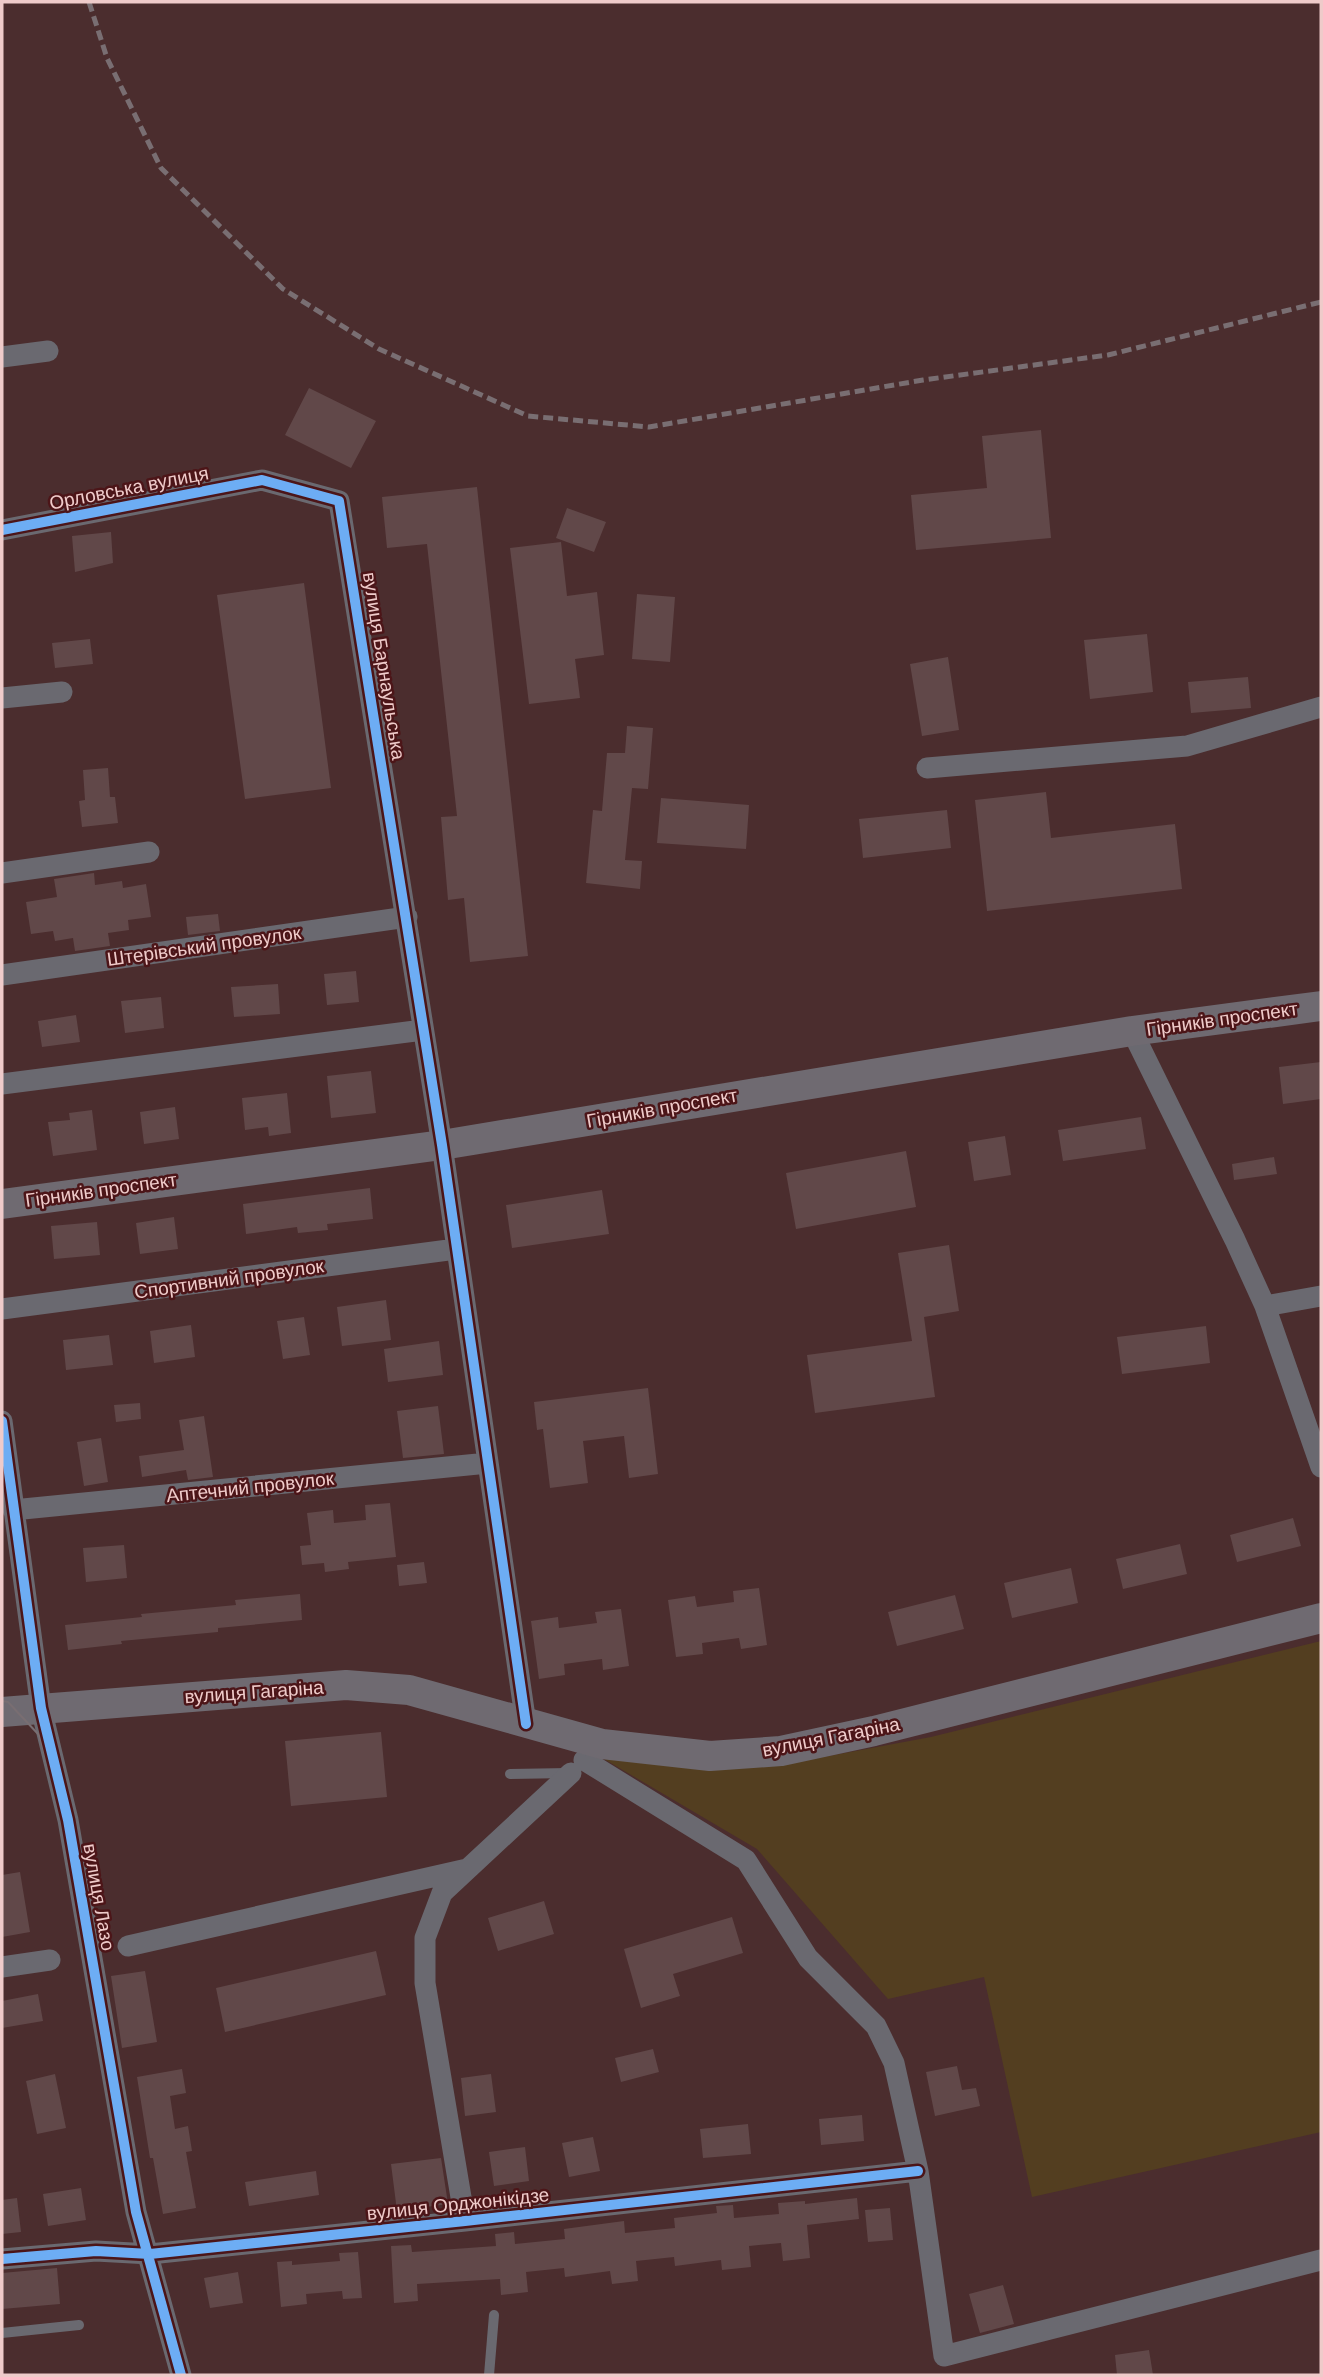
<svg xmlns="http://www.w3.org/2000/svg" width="1323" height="2377" font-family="'DM Sans',sans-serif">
<rect width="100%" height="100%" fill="#4b2d2e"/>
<path fill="#533e20" d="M 1321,1641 L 1321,2132 L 1032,2197 L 984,1977 L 888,1999 L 757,1849 L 604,1759 L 607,1755 L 802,1761 L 931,1737 Z"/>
<path fill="#614849" d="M 309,388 L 376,421 L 351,468 L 285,435 Z
M 1041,430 L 1051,538 L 916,550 L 911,495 L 987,488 L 982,436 Z
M 477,487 L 528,956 L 470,962 L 464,898 L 448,900 L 441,817 L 457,816 L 427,544 L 387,548 L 382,497 Z
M 567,508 L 606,522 L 594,552 L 556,538 Z
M 111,532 L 113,563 L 75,572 L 72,536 Z
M 561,542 L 567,596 L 597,592 L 604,655 L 575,659 L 580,698 L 529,704 L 510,548 Z
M 304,583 L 331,788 L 245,799 L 217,595 Z
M 637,594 L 675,597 L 670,662 L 632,659 Z
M 1147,634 L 1153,692 L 1090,699 L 1084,640 Z
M 90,639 L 93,664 L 55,668 L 52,643 Z
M 948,657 L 959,730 L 922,736 L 910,664 Z
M 1248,677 L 1251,708 L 1191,713 L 1188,682 Z
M 627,726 L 653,728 L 648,789 L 632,788 L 625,860 L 642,861 L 640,889 L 586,883 L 593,810 L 602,811 L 607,753 L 625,753 Z
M 108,768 L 110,797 L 115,797 L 118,823 L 82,827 L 79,801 L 85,800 L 83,770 Z
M 1046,792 L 1051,838 L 1175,824 L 1182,889 L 987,911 L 975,800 Z
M 661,798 L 749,805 L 746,849 L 657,843 Z
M 947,810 L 951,848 L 863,858 L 859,819 Z
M 94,873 L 95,885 L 122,881 L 123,888 L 146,884 L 151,917 L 128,920 L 129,930 L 108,933 L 110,946 L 75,951 L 73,938 L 55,941 L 53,931 L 31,934 L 26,902 L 57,897 L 54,879 Z
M 218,914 L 220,931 L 188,935 L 186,917 Z
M 356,971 L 359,1002 L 327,1005 L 324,974 Z
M 278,984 L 280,1014 L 234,1017 L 231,987 Z
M 161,997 L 164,1028 L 125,1033 L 121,1001 Z
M 76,1015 L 80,1042 L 42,1047 L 38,1021 Z
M 1321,1062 L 1321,1099 L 1283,1104 L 1279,1067 Z
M 371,1071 L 376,1113 L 331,1118 L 327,1076 Z
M 287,1093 L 291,1133 L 269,1136 L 268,1127 L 245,1130 L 242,1098 Z
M 175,1107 L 179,1139 L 144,1144 L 140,1112 Z
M 92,1110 L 97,1150 L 53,1156 L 48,1122 L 70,1120 L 69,1113 Z
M 1141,1117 L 1146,1149 L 1063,1161 L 1058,1130 Z
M 1005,1136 L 1011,1175 L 974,1181 L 968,1142 Z
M 906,1151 L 916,1207 L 796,1229 L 786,1173 Z
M 1274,1157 L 1277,1174 L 1234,1180 L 1232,1164 Z
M 370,1188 L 373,1219 L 327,1224 L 328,1230 L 298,1233 L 297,1227 L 246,1234 L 243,1204 Z
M 602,1190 L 609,1234 L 512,1248 L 506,1205 Z
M 174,1217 L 178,1249 L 140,1254 L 136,1223 Z
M 97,1222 L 100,1255 L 54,1259 L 51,1226 Z
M 949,1245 L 959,1311 L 924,1317 L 935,1397 L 815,1413 L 807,1355 L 912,1341 L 898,1253 Z
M 386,1300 L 391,1340 L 342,1346 L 337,1307 Z
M 304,1317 L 310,1355 L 283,1359 L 277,1321 Z
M 191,1325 L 195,1357 L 154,1363 L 150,1331 Z
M 1206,1326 L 1210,1363 L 1122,1374 L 1117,1337 Z
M 109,1335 L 113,1365 L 66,1370 L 63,1340 Z
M 439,1341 L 443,1375 L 388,1382 L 384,1349 Z
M 648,1388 L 658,1474 L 629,1478 L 624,1436 L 583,1441 L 588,1483 L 550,1488 L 543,1429 L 537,1430 L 534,1402 Z
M 140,1403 L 141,1419 L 116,1422 L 114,1405 Z
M 438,1406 L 444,1454 L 403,1458 L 397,1411 Z
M 204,1416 L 213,1477 L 188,1480 L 186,1470 L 142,1477 L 139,1456 L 184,1450 L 179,1420 Z
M 101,1438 L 108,1482 L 84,1486 L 77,1442 Z
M 390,1503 L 396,1557 L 348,1562 L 349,1569 L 325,1572 L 324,1563 L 302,1565 L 300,1546 L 311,1545 L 307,1513 L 333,1510 L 334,1523 L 366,1520 L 365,1505 Z
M 1293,1518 L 1301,1546 L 1237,1562 L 1230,1535 Z
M 1180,1544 L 1187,1574 L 1123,1589 L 1116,1559 Z
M 124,1545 L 127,1578 L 86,1582 L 83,1548 Z
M 424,1562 L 427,1583 L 399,1586 L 397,1565 Z
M 1071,1568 L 1078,1603 L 1012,1618 L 1004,1583 Z
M 759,1588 L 767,1645 L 741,1649 L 739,1638 L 702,1643 L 703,1654 L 676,1657 L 668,1600 L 695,1596 L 697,1607 L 734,1602 L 733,1591 Z
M 300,1594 L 302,1620 L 218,1628 L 218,1632 L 121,1641 L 122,1644 L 68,1650 L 65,1625 L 142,1617 L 141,1614 L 236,1605 L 235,1600 Z
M 955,1595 L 964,1629 L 897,1646 L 888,1612 Z
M 621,1609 L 629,1666 L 603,1670 L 602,1659 L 564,1664 L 565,1675 L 539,1679 L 531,1621 L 558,1617 L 559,1628 L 597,1623 L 595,1612 Z
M 381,1732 L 387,1797 L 291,1806 L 285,1741 Z
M 20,1872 L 30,1932 L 2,1937 L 2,1875 Z
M 544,1901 L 554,1934 L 498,1951 L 488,1918 Z
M 732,1917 L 743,1953 L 673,1974 L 680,1996 L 641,2008 L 624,1949 Z
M 376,1951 L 386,1995 L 225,2032 L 216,1988 Z
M 145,1971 L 157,2042 L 122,2048 L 111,1976 Z
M 38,1994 L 43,2021 L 2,2028 L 2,2001 Z
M 653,2049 L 659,2072 L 621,2082 L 615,2058 Z
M 957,2066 L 962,2090 L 976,2088 L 980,2106 L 935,2116 L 926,2072 Z
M 182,2069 L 186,2093 L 170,2096 L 175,2129 L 188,2126 L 192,2151 L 186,2152 L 196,2208 L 163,2214 L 153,2158 L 150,2158 L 137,2077 Z
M 55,2074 L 66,2128 L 37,2134 L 26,2081 Z
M 491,2074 L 496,2112 L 465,2116 L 461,2078 Z
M 862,2115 L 864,2141 L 821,2145 L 819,2119 Z
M 748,2124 L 751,2154 L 703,2158 L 700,2129 Z
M 593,2137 L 600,2171 L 569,2177 L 562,2143 Z
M 525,2147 L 529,2181 L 494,2186 L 489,2152 Z
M 441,2158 L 448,2204 L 397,2211 L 391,2164 Z
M 316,2171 L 319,2195 L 249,2206 L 245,2182 Z
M 81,2188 L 86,2220 L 48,2226 L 43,2194 Z
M 17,2198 L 21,2232 L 2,2234 L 2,2200 Z
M 857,2198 L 859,2219 L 807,2225 L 810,2258 L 783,2261 L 781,2243 L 749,2246 L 751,2267 L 722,2270 L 721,2260 L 675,2266 L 674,2257 L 636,2261 L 638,2281 L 612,2284 L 610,2271 L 565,2277 L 564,2268 L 526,2272 L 528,2292 L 501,2295 L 500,2279 L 417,2284 L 418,2301 L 394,2303 L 391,2246 L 411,2245 L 412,2252 L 496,2246 L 495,2234 L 514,2232 L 515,2244 L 565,2239 L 564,2229 L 624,2221 L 625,2233 L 675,2228 L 674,2218 L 717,2213 L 716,2206 L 733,2205 L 734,2218 L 779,2214 L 778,2203 L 805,2201 L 805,2204 Z
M 890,2208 L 893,2240 L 868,2242 L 865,2210 Z
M 358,2252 L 362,2298 L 343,2299 L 342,2291 L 306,2294 L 307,2304 L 281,2307 L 277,2262 L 292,2261 L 292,2265 L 340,2261 L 339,2253 Z
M 57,2268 L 60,2304 L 2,2309 L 2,2273 Z
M 238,2272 L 243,2303 L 210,2308 L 204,2278 Z
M 1003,2285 L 1014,2324 L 980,2333 L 969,2294 Z
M 1149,2350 L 1153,2375 L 1117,2375 L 1115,2355 Z"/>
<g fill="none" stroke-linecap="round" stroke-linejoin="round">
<path stroke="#6a6970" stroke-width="10" d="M 510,1774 L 569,1773
M 2,2333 L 79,2325
M 489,2375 L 494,2315"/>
<path stroke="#6a6970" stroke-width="21" d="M 2,357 L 48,351
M 2,530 L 262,480 L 339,501 L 442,1145 L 526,1724
M 2,698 L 62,692
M 927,768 L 1187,746 L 1321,707
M 2,873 L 149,852
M 2,975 L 407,917
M 1132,1031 L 1235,1240 L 1265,1306 L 1321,1467
M 2,1084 L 423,1030
M 1265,1306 L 1321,1296
M 2,1309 L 456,1249
M 2,1421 L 41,1708 L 68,1820 L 136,2212 L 181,2375
M 13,1510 L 488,1463
M 584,1760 L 746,1860 L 808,1958 L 876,2026 L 894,2063 L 918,2171 L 944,2356
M 128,1946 L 467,1869
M 2,1967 L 50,1960
M 465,2221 L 425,1983 L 425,1938 L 442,1893 L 571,1773
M 2,2259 L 96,2251 L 150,2254 L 465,2221 L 918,2171
M 944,2356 L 1321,2260"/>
<path stroke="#6f6a71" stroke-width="30" d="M 2,1204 L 442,1145 L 1132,1031 L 1321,1006
M 2,1712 L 346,1685 L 409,1690 L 602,1744 L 710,1756 L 781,1751 L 874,1731 L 1321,1618"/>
<path stroke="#796e72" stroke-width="2" d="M 2,1701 L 8,1702 L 39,1735 L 65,1818 L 132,2209 L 177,2375"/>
<path stroke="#796e72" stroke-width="5" stroke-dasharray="10 5" stroke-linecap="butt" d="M 89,2 L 107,58 L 161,168 L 283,289 L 379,349 L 528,416 L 649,427 L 923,380 L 1108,355 L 1321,302"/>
<defs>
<path id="cycleway" d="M 2,530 L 262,480 L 339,501 L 442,1145 L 526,1724
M 2,1421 L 41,1708 L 68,1820 L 136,2212 L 181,2375
M 2,2259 L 96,2251 L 150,2254 L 465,2221 L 918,2171"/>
</defs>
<use href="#cycleway" stroke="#4c1518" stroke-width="15"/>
<use href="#cycleway" stroke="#6dadf4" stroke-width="10"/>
</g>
<g text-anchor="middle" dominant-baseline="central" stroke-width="5" stroke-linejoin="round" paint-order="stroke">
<g font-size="19" fill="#efcbca" stroke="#4c1518">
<text transform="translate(129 488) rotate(-11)">Орловська вулиця</text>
<text transform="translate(384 666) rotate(81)">вулиця Барнаульська</text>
<text transform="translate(204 946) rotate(-8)">Штерівський провулок</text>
<text transform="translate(1222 1019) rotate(-8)">Гірників проспект</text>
<text transform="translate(662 1108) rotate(-10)">Гірників проспект</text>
<text transform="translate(101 1190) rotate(-8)">Гірників проспект</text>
<text transform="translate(229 1279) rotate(-8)">Спортивний провулок</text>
<text transform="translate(250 1487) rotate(-6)">Аптечний провулок</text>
<text transform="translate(254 1692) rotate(-4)">вулиця Гагаріна</text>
<text transform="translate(831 1737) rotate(-11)">вулиця Гагаріна</text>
<text transform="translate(99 1897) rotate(80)">вулиця Лазо</text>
<text transform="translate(458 2204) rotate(-6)">вулиця Орджонікідзе</text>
</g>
</g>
<rect width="1323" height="2377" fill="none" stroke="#efcbca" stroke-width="7"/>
</svg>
